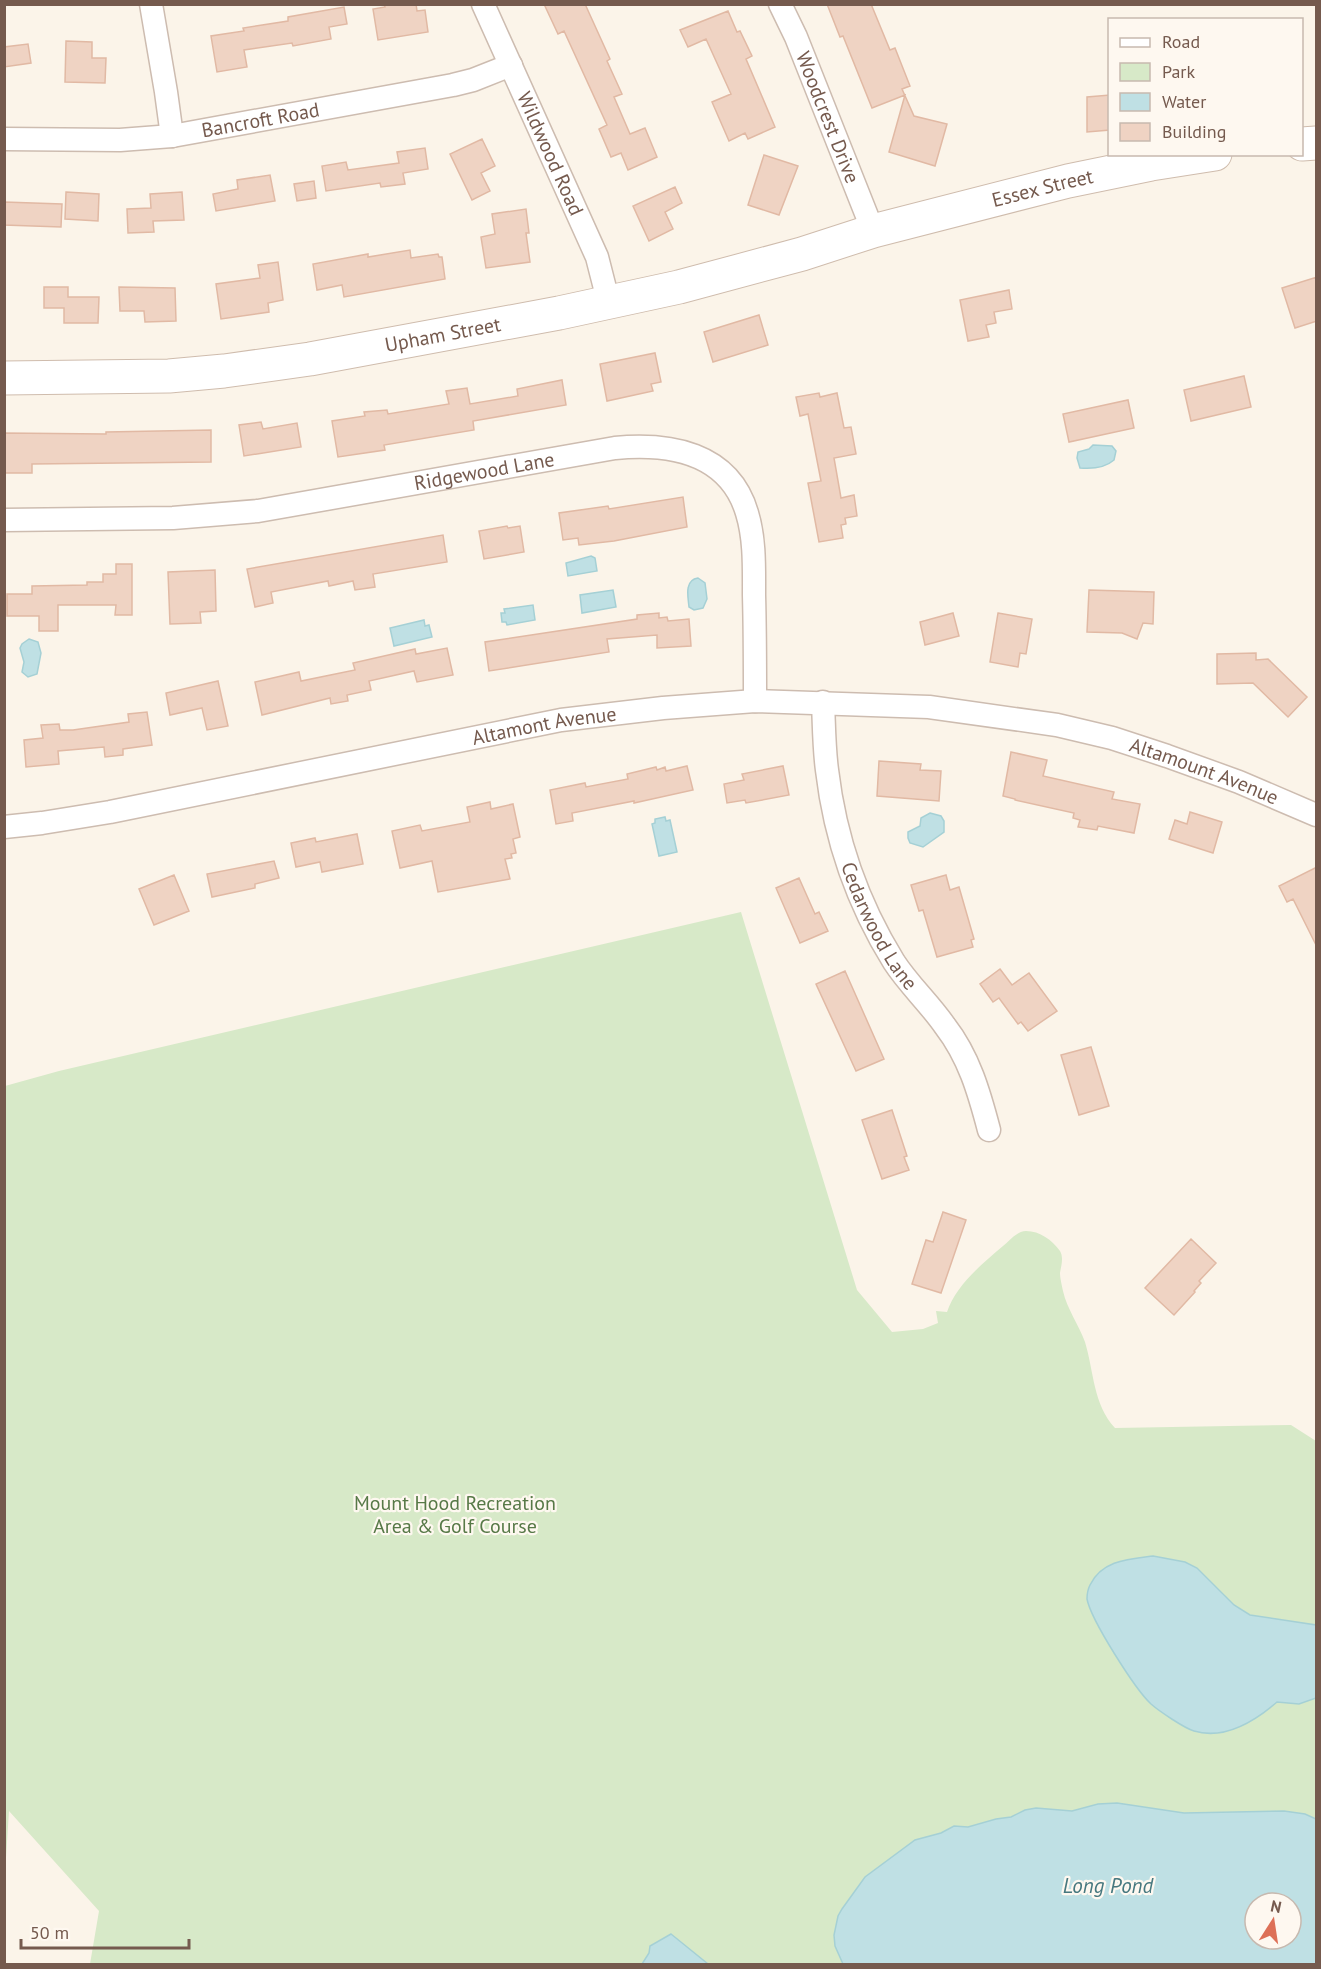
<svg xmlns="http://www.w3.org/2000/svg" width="1321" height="1969" font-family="'PT Sans',sans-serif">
<rect width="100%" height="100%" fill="#fbf4e9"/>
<path fill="#d7e9c8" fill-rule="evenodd" d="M 741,912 L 857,1290 L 892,1332 L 923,1329 L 938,1323 L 936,1311 L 947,1312 C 956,1285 982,1264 1003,1246 C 1009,1241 1017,1231 1026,1231 C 1040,1231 1052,1240 1060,1251 C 1064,1258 1061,1266 1060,1273 C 1060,1278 1062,1286 1063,1291 C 1067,1309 1079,1325 1085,1342 C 1094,1372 1093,1404 1115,1428 L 1291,1425 L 1316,1441 L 1316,1964 L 90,1964 L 99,1911 L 9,1811 L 5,1873 L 5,1086 L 59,1071 ZM 1255,1903 L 1291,1903 L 1291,1939 L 1255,1939 Z"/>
<path fill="#bfe0e4" stroke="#a5d0d5" stroke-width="1.5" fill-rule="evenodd" d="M 1093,445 L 1112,446 L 1116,451 L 1114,460 C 1105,468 1092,469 1080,468 L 1077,458 L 1078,452 L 1089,449 Z
M 591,556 L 595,558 L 597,571 L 568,576 L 566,563 Z
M 698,578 L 705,583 L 707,599 L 703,608 L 694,610 L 689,607 C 688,597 684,580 698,578 Z
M 613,590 L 616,607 L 582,613 L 580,595 Z
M 533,605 L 535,620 L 507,625 L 506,622 L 502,622 L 501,613 L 505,613 L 504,609 Z
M 424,620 L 425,626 L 429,625 L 432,637 L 394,646 L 390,628 Z
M 29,639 L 38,642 L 41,653 L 37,674 L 28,677 L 22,672 L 24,662 L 20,648 L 22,644 Z
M 930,813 L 941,816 L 944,821 L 944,832 L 923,847 L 910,843 L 908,838 L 908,832 L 920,826 L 921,818 Z
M 665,817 L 666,821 L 670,820 L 677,852 L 659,856 L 652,824 L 655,823 L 655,819 Z
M 1153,1556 L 1185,1562 L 1197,1568 L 1234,1605 L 1250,1615 L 1316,1625 L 1316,1698 L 1299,1704 L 1277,1702 C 1255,1721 1224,1740 1194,1731 C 1184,1728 1159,1711 1151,1704 C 1135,1689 1091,1620 1087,1599 C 1087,1595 1088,1589 1090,1585 C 1102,1560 1129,1559 1153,1556 Z
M 1117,1803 L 1184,1813 L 1284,1811 L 1305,1814 L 1316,1819 L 1316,1964 L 843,1964 L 835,1946 L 834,1935 L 838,1916 L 842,1909 L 865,1877 L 915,1840 L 941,1833 L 954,1826 L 968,1827 L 996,1819 L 1011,1817 L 1025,1810 L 1036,1808 L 1072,1811 L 1098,1804 ZM 1255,1903 L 1291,1903 L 1291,1939 L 1255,1939 Z
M 671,1934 L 708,1964 L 642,1964 L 649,1953 L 650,1946 Z"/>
<path fill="#efd3c3" stroke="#e1b9a4" stroke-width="1.5" d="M 384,4 L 416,4 L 417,11 L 425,10 L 428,32 L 378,40 L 373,9 L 385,7 Z
M 544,4 L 585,4 L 610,59 L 607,61 L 622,94 L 614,97 L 630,134 L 645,128 L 657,157 L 628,170 L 621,153 L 611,157 L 599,129 L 607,125 L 564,31 L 558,34 Z
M 827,4 L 871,4 L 890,50 L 895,48 L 910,86 L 902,89 L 914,116 L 947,124 L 935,166 L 889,152 L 905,95 L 872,108 L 843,36 L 840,37 Z
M 344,7 L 347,24 L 329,27 L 331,39 L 293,46 L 292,43 L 244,50 L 247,67 L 217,72 L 211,36 L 244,31 L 243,28 L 288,21 L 288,17 Z
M 728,11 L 737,32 L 740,31 L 752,56 L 746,59 L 775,127 L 748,139 L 745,133 L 729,141 L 712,102 L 731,94 L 706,39 L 688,47 L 680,30 Z
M 66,41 L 92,42 L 92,58 L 106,58 L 105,83 L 65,82 Z
M 28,44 L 31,63 L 4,67 L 4,47 Z
M 1110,95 L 1110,130 L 1087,132 L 1087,97 Z
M 482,139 L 495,166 L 481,173 L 490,191 L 472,200 L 450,154 Z
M 425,148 L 428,169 L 403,173 L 405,184 L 381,187 L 380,183 L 326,191 L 322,166 L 346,162 L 348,170 L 399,163 L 397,152 Z
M 764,155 L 798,166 L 779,215 L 748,205 Z
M 270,175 L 275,201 L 216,211 L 213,194 L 238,189 L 237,180 Z
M 314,181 L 316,198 L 297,201 L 294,184 Z
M 675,187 L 682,203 L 665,212 L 673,229 L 649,241 L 633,206 Z
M 66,192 L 99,194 L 98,221 L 65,219 Z
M 182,192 L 184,220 L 153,221 L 154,232 L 128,233 L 127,209 L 151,208 L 150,194 Z
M 4,202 L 62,204 L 61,227 L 4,225 Z
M 526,209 L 529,233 L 526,233 L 530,262 L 486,268 L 481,237 L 495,234 L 492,214 Z
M 410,250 L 411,258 L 438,254 L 439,257 L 442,257 L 445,279 L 344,297 L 342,285 L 317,290 L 313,264 L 368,254 L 368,257 Z
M 278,262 L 283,300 L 268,303 L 269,312 L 221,319 L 216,284 L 260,278 L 258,265 Z
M 1317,277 L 1317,321 L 1295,328 L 1282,288 Z
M 44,287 L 68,287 L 68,297 L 99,297 L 98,323 L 64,323 L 64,308 L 44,308 Z
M 119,287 L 175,288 L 176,321 L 145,322 L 144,311 L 120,311 Z
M 1009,290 L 1012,309 L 994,312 L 996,323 L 986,325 L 989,337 L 968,341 L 960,300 Z
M 759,315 L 768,345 L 713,362 L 704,332 Z
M 655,353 L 661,382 L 651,384 L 653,391 L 607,401 L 600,364 Z
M 1244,376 L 1251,407 L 1191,421 L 1184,390 Z
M 562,380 L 566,405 L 473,421 L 474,430 L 384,445 L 385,450 L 338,457 L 332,421 L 365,416 L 364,412 L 387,410 L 388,414 L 449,404 L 446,391 L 467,388 L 470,404 L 518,396 L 517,389 Z
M 819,393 L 820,397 L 837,393 L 844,428 L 851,427 L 856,454 L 834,458 L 841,498 L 854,495 L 857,516 L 845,518 L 846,524 L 841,525 L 843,538 L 819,542 L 808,483 L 821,481 L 808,414 L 800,416 L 796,397 Z
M 1128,400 L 1134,428 L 1069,442 L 1063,414 Z
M 261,422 L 263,429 L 297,423 L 301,447 L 244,456 L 239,425 Z
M 211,430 L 211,462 L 32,464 L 32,473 L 4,473 L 4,433 L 106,434 L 106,432 Z
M 683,497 L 687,527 L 614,541 L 579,545 L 578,538 L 563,540 L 559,513 L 608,506 L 609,509 Z
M 507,526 L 508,528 L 520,526 L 524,552 L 484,559 L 479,531 Z
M 443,535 L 447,562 L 373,574 L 375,587 L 355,590 L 353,581 L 329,586 L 328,581 L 271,592 L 273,603 L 255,607 L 247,569 Z
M 116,564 L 132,564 L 132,615 L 115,615 L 116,605 L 58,605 L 58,631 L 39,631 L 39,616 L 7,616 L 7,594 L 32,594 L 32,586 L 87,585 L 87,582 L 103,582 L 103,574 L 116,574 Z
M 215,570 L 216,611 L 200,612 L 201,623 L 170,624 L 168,572 Z
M 1089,590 L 1154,592 L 1153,624 L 1143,623 L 1137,639 L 1122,633 L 1087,632 Z
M 659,613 L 659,618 L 667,617 L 668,621 L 689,619 L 691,646 L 657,648 L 657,635 L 607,639 L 609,652 L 489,671 L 485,642 L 637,619 L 637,615 Z
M 953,613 L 959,636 L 925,645 L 920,622 Z
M 998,613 L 1032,619 L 1026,654 L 1020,653 L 1018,667 L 990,662 Z
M 447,648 L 453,675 L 417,682 L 414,671 L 369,681 L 371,690 L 347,695 L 348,701 L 331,704 L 330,698 L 262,715 L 255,682 L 299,672 L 301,681 L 355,670 L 353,663 L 415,649 L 416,654 Z
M 1256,653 L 1256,660 L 1268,659 L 1307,697 L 1288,717 L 1253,683 L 1217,684 L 1217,654 Z
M 218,681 L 228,726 L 207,730 L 202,708 L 170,715 L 166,693 Z
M 147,712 L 152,745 L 123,749 L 123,755 L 105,757 L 104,747 L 58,751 L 59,764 L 26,767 L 24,740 L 43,738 L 41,725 L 59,724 L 60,730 L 73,730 L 129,722 L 128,714 Z
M 1011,752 L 1047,760 L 1043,776 L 1114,792 L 1112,799 L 1140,804 L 1134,833 L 1098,826 L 1097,830 L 1078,827 L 1080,820 L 1073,818 L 1074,813 L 1015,800 L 1015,799 L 1003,796 Z
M 879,761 L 921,764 L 920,770 L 941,771 L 939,801 L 877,796 Z
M 687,766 L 693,790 L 634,803 L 634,801 L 572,813 L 573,821 L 556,824 L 550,790 L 585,783 L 586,787 L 628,779 L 627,774 L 656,767 L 657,770 L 665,767 L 666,771 Z
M 783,766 L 789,795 L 746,803 L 745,800 L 727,803 L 724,784 L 744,780 L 742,774 Z
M 490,802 L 491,809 L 513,804 L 520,837 L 513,839 L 516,853 L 511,854 L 512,858 L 505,859 L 510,879 L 438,892 L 432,861 L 400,868 L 392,831 L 420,825 L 422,831 L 470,822 L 467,807 Z
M 1190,812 L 1222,822 L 1213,853 L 1169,839 L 1175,820 L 1187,824 Z
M 357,834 L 363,864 L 322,872 L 320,862 L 296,867 L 291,843 L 315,838 L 316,842 Z
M 274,861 L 279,878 L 255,884 L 255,888 L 212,897 L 207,874 Z
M 1317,867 L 1317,947 L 1293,899 L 1287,902 L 1279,886 Z
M 174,875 L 189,911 L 154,925 L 139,889 Z
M 946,875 L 950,890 L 959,887 L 974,939 L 971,940 L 973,947 L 937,957 L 923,910 L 919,911 L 911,885 Z
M 799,878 L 815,914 L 819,912 L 828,931 L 800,943 L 776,888 Z
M 1000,969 L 1012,985 L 1029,973 L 1057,1011 L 1028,1031 L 1021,1022 L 1018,1024 L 999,998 L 993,1002 L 980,984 Z
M 845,971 L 884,1059 L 856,1071 L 816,984 Z
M 1091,1047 L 1109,1106 L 1079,1115 L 1061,1055 Z
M 892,1110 L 907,1156 L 904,1157 L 909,1170 L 882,1179 L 862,1120 Z
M 943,1212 L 966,1220 L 941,1293 L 912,1284 L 926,1240 L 933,1242 Z
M 1191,1239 L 1216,1263 L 1199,1281 L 1201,1283 L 1194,1291 L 1195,1292 L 1174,1315 L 1145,1288 Z"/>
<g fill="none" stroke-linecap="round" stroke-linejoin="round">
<defs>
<g id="street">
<path d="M 151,4 L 166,92 L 172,136"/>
<path id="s1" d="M 483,4 L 597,257 L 609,304"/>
<path id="s2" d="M 780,4 L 796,37 L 873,231"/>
<path id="s3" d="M 4,139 L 120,140 L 172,136 L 453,85 L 473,80 L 511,65"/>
<path id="s4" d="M 4,520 L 173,518 L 258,511 L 615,448 C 669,443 729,452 747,513 C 755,539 754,568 754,595 C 755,630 755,666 755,701"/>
<path id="s5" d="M 823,702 C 824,725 824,748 827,770 C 835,838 858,904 894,962 C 909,985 929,1003 945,1026 C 969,1057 979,1092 989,1130"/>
<path id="s6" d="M 4,827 L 42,823 L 110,812 L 561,720 L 663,708 L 755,701 L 929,707 L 1057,725 L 1112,738 L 1167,756 L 1239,782 L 1316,815"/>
</g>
<g id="secondary">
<path d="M 1302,144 L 1316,143"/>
<path id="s7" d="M 4,378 L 169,376 L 224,371 L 310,359 L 559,313 L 679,287 L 802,254 L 873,231 L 1068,181 L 1151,164 L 1215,154"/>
</g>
</defs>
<use href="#street" stroke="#cdbcb0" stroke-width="25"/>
<use href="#secondary" stroke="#cfbcad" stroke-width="35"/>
<use href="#street" stroke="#fff" stroke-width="22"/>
<use href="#secondary" stroke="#fff" stroke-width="33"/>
</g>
<g text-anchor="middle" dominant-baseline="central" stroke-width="4.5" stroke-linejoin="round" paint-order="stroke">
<g font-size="20" fill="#755a4e" stroke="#fef8f0">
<text stroke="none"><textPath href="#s2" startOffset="123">Woodcrest Drive</textPath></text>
<text stroke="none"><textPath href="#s3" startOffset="258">Bancroft Road</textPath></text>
<text stroke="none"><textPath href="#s1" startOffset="164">Wildwood Road</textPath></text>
<text stroke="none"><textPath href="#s7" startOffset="1060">Essex Street</textPath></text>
<text stroke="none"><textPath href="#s7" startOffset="442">Upham Street</textPath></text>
<text stroke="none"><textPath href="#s4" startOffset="484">Ridgewood Lane</textPath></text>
<text stroke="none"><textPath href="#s6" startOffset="550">Altamont Avenue</textPath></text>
<text stroke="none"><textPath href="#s6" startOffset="1220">Altamount Avenue</textPath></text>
<text stroke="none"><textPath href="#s5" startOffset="234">Cedarwood Lane</textPath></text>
</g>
<g font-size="20" fill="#577947" stroke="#fef8f0">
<text x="455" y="1503">Mount Hood Recreation<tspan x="455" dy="23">Area &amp; Golf Course</tspan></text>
</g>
<g font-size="21" font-style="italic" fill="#46787f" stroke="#fef8f0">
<text x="1108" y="1885">Long Pond</text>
</g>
</g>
<rect width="1321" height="1969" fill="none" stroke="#755a4e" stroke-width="12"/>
<rect x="1108" y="18" width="195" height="138" fill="#fef8f0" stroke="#c7b9af" stroke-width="1.5"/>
<rect x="1120" y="38" width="30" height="9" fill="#ffffff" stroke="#c7b9af" stroke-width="1.5"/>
<text x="1162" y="48" font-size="18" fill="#755a4e">Road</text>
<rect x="1120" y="63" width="30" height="18" fill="#d7e9c8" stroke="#c7b9af" stroke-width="1.5"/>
<text x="1162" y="78" font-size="18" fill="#755a4e">Park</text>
<rect x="1120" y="93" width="30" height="18" fill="#bfe0e4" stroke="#c7b9af" stroke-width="1.5"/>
<text x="1162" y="108" font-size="18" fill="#755a4e">Water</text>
<rect x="1120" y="123" width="30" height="18" fill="#efd3c3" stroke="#c7b9af" stroke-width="1.5"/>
<text x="1162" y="138" font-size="18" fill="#755a4e">Building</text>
<g transform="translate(1273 1921) rotate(12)"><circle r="28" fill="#fef8f0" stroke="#c7b9af" stroke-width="1.5"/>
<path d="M0-4.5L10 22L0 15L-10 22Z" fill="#dd7057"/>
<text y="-9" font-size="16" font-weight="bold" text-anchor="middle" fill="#755a4e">N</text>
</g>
<path d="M21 1939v9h168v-9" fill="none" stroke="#755a4e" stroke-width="3"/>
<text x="30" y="1939" font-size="18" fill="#755a4e" stroke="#fef8f0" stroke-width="4.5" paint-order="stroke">50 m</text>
</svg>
